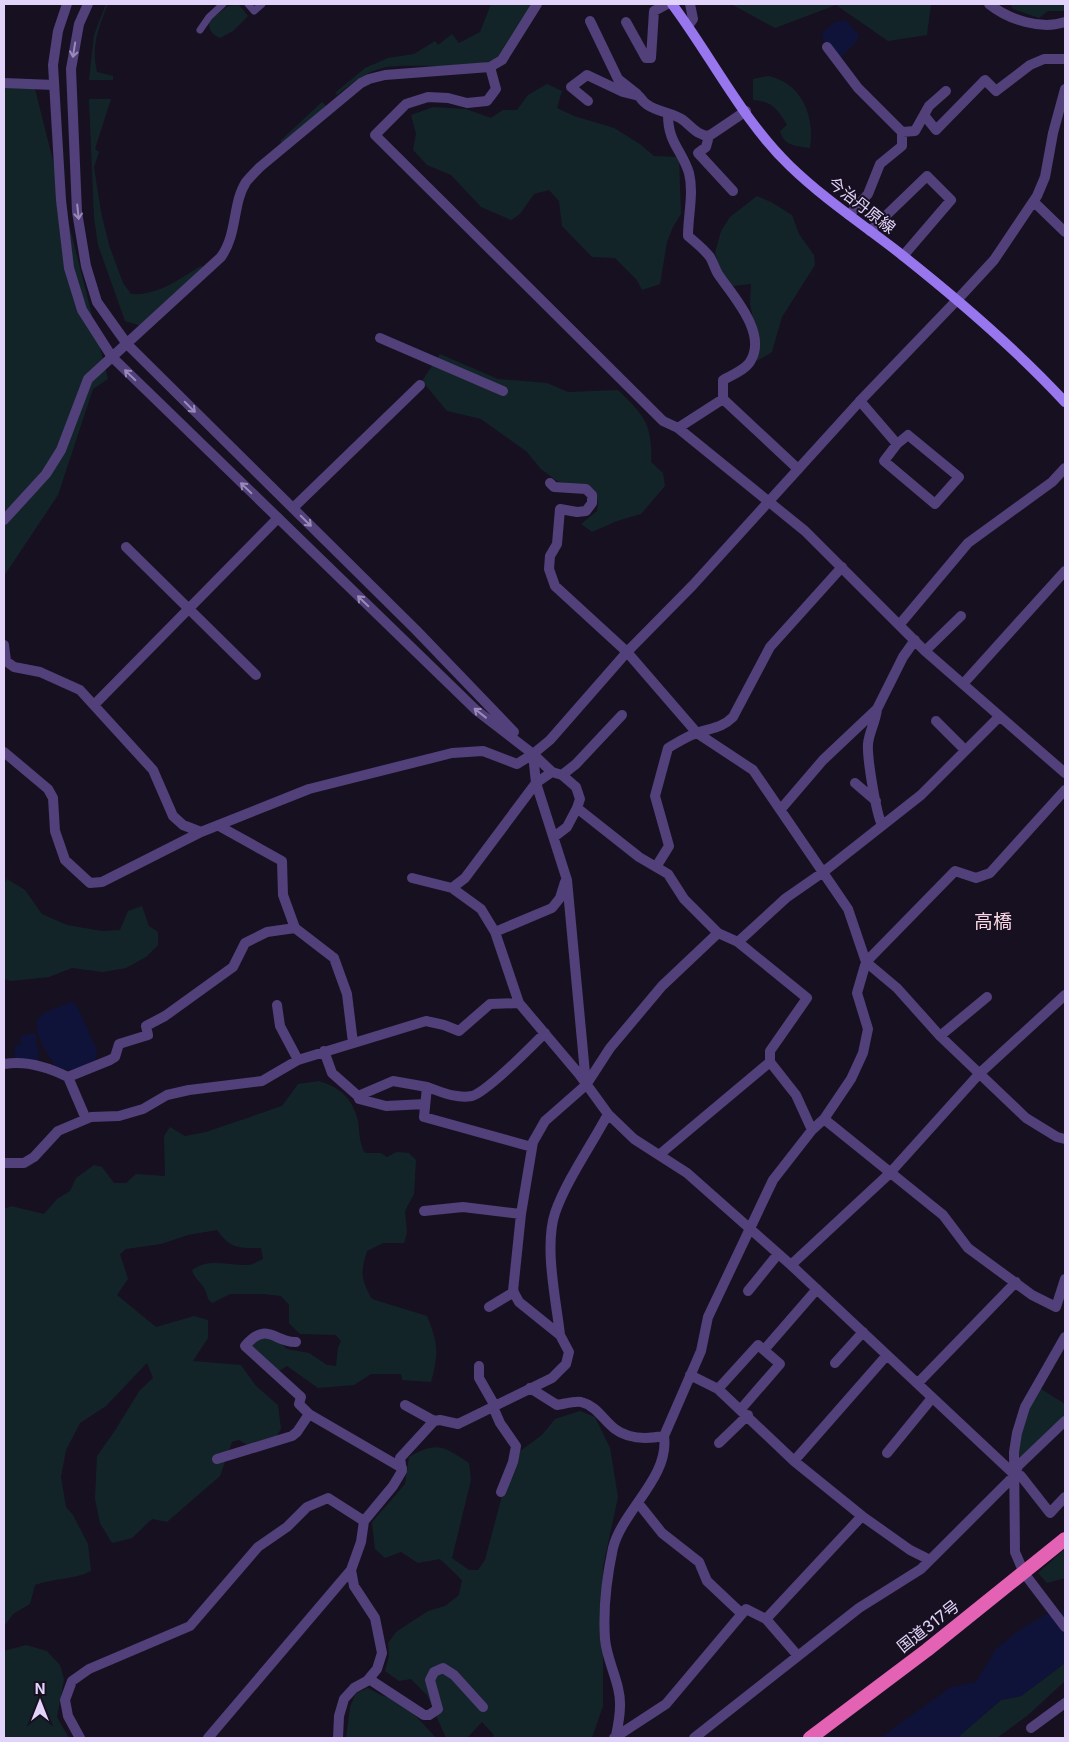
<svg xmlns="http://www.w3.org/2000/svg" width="1069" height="1742" font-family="Inter,'Noto Sans JP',sans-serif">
<rect width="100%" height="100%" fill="#171020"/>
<path fill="#132429" d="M 106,4 L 108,4 C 98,28 91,47 97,72 L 113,76 L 113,80 L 89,80 L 94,35 Z
M 491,4 L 534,4 C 524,19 516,40 504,53 C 484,75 410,61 383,68 C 365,72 351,84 337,95 L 335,93 L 365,68 L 388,58 L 414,54 L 435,41 L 438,45 L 452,34 L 459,43 L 480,32 Z
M 731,4 L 931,4 L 927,35 L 888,41 L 836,5 L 775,28 Z
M 1010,4 L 1065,4 L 1065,11 L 1048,11 L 1039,18 L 1013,9 Z
M 239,5 L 248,16 L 233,31 L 220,38 C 211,34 209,30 209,21 L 228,6 Z
M 768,76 C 802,83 815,116 810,148 C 796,146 784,146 780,131 L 787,125 C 778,109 771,101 753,100 L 753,79 Z
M 547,84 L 562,91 L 557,108 L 574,116 L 614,128 L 640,144 L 654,156 L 679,157 L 681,214 L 673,227 L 667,242 L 660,284 L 642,290 L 637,280 L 615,258 L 592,257 L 562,226 L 559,201 L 549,190 L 534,194 L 520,214 L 511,220 L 481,207 L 451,175 L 427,165 L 413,150 L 416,134 L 411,115 L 433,107 L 466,109 L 491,118 L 503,110 L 517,110 L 528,95 Z
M 4,87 L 35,89 L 108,379 L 93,389 L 58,495 L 4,576 Z
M 89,99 L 111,99 L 95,149 L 99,152 L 94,167 L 101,212 L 109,245 L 123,283 L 131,294 C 158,296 179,279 201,266 L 208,267 L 141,326 L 125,321 L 98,245 L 94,218 Z
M 322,102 L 326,106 L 283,144 L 280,141 Z
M 757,196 L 771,202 L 792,215 L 799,234 L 814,255 L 815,265 L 782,317 L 772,352 L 757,361 L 757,337 L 750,304 L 751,284 L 733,286 L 721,271 L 715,253 L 721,231 L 730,217 Z
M 440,354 L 498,379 L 547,383 L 568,392 L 618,390 C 644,415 653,425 651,462 L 663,473 L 665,486 L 641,514 L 617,521 L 592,532 L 581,524 L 597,511 L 598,502 L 594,489 L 557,481 L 541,469 L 527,452 L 481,419 L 447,411 L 422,381 Z
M 7,879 L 25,890 L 42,914 L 67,925 L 102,931 L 120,930 L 128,911 L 142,906 L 149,926 L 158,932 L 158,945 L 146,957 L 126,968 L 103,972 L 72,968 L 49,977 L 11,981 L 4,979 L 4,884 Z
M 319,1081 C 337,1087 349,1094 356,1114 C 361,1127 357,1140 365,1153 L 381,1153 L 387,1157 L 397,1152 L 409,1153 L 416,1160 L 414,1194 L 405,1211 L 407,1233 L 404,1243 L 383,1243 L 367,1251 C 360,1272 361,1280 372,1299 L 427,1316 C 438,1342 439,1354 431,1382 L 402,1380 L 401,1374 L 371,1374 L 354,1385 L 318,1388 L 287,1366 L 276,1373 L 247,1346 L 264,1336 L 276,1339 L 287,1349 L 309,1353 L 327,1365 L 336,1366 L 338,1348 L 341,1341 L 336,1335 L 300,1334 L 289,1323 L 289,1305 L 281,1296 L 264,1294 L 230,1294 L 212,1303 C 206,1298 208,1294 204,1288 C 200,1281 194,1278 192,1270 C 209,1257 228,1266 248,1265 C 253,1265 258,1261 263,1259 L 261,1248 C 239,1248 230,1249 217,1230 L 188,1235 L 161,1244 L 126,1249 L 120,1254 L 128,1279 L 117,1295 L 156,1327 L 194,1316 L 208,1320 L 208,1338 L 193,1361 L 241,1365 L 256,1386 L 278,1405 L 281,1429 L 275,1438 L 249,1446 L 239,1440 L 232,1442 L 220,1476 L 167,1522 L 152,1519 L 132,1538 L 112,1543 L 100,1523 L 95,1499 L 97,1456 L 114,1432 L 140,1390 L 153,1378 L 147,1363 L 106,1406 L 80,1423 L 66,1450 L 61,1477 L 66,1507 L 73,1515 L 88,1544 L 91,1571 C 73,1580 54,1578 35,1585 L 30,1604 L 13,1614 L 4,1626 L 4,1209 L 11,1206 L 44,1214 L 57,1199 L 70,1191 L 76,1178 L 94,1165 L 102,1167 L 114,1183 L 126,1183 L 136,1174 L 165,1176 L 164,1136 L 170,1127 L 185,1136 L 206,1132 L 282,1106 L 298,1084 Z
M 1041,1389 L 1065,1404 L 1065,1416 L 1018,1463 L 1018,1453 L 1026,1408 Z
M 580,1411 L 595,1417 L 610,1448 L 618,1497 L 603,1567 L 603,1706 L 593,1735 L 591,1738 L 492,1738 L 494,1735 L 482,1722 L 467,1738 L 446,1738 L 427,1695 L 411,1679 L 399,1681 L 385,1671 L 389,1656 L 388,1643 L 396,1632 L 428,1611 L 445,1606 L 459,1595 L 462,1580 L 440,1559 L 418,1563 L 401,1552 L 385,1558 L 375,1549 L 372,1522 L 405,1484 L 409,1457 C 437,1441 443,1446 469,1463 L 471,1480 L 452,1558 L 469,1570 L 478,1570 L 485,1560 L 504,1488 L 520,1451 L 542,1435 L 555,1419 Z
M 1065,1549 L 1065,1578 L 1047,1583 L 1038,1573 Z
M 26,1645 L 47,1651 L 60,1665 L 64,1679 L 57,1717 L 69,1738 L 4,1738 L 4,1651 Z
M 1065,1663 L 1065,1681 L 1027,1716 L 997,1738 L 957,1738 L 1001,1700 L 1021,1696 Z
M 368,1688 L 383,1696 L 401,1700 L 436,1738 L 346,1738 L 350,1707 L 356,1693 Z"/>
<path fill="#0f1339" d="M 846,20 L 859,35 L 857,41 L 838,60 L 822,38 L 823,32 L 835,22 Z
M 72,1001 L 77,1006 L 97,1050 L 96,1059 C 83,1069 72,1072 56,1067 C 49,1055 23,1023 46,1012 C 55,1008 63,1006 72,1001 Z
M 27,1033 L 36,1034 L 36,1047 L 39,1047 L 38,1062 L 14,1060 L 15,1045 L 20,1045 L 21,1036 L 26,1036 Z
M 1065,1607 L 1065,1663 L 1021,1696 L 1001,1700 L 957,1738 L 880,1738 L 951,1687 L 976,1682 L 996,1649 L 1018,1631 L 1048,1613 L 1056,1620 Z"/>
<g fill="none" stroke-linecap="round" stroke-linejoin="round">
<path stroke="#514079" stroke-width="7" d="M 248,4 L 254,11 L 262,4
M 200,30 L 209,17 L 223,4"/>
<path stroke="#514079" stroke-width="10" d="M 989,4 C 1009,20 1041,30 1065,22
M 590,21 L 618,79 L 637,94
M 626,22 L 646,58 L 651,58 L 654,11 L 667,4
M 688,26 L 693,19 L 690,4
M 827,47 L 858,88 L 902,132
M 490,67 L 496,89 L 487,101 L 467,103 L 448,98 L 428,97 L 406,104 L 375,135 L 663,421 L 678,428 L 805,531 L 925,651 L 1065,773
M 4,83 L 54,85
M 588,101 L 571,87 L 587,75 L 623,92 L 639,96 C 650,113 668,110 683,120 C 692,127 697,135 709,136 L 746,111
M 668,115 C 668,143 682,150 689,173 C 694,193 688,215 688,236 C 695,242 704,249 710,257 C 713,262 715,269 718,274 C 732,295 767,332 751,360 C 747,369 732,375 723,380 L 723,399 L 678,428
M 924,115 L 936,130 L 985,80 L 996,91 L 1030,65 L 1044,59 L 1065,59
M 709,136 L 706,147 L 698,153 L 733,191
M 1034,202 L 1065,232
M 849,215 L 868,194 L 880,164 L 902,146 L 902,132 L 915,131 L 929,106 L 946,91
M 870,231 L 927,176 L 951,200 L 903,256
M 958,299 L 994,260 L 1037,196 L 1045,177 L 1053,133 L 1065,89
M 380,338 L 503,391
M 723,399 L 798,469
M 860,401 L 897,444 L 908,435 L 959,477 L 935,504 L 884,461 L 897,444
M 550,483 L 554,487 L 586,489 L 592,495 L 592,503 L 586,511 L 577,512 L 560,509 L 557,544 L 550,556 L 549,569 L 555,586 L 627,652 L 697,733 L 753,770 L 848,909 L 866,962 L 897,988 L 940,1036 L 1026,1118 L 1057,1137 L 1065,1139
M 293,508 L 420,385
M 4,520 L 46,474 L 61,450 L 88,379 L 112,357
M 126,547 L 256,675
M 900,624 L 968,543 L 1052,482 L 1065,468
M 4,645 L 6,661 L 14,667 L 40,672 L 80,690 L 153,770 L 173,816 L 183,825 L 201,832 L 309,789 L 452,753 L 483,751 L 517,764 L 533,754
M 925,651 L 961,616
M 963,684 L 1065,571
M 94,705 L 278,518
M 877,709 C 876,721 869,732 868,744 C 867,758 876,813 882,825
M 936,721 L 965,750
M 4,752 L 48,789 L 53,798 L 55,831 L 65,860 L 90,883 L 102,882 L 201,832
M 533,754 L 536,783 L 567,880 L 586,1084
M 533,754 L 552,772 L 562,775 L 576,787 L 580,799 L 577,808
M 552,772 L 536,783 L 465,878 L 452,888 L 481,909 L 495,932 L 519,1003 L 579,1074 L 608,1114 L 634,1139 L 687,1173 L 791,1265 L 1015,1475 L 1021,1476 L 1050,1513 L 1065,1497
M 562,775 L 576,764 L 622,715
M 855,783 L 876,801
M 781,809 L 823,760 L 877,709 L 903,657 L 915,640
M 219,826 L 282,861 L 283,895 L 295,928 L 334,958 L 347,994 L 353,1043
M 554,837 L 567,827 L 577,808 L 639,857 L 668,874 L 684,899 L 718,933
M 656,867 L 669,846 L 655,796 L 668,748 C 677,743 687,736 697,733 C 711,728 722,728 733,717 L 770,647 L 842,567
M 412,878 L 452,888
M 495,932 L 552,908 L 560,898 L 565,882
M 738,942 L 807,998 L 770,1051 L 770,1062 L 796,1095 L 812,1130
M 277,1005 L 280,1026 L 298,1060
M 940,1036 L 987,997
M 324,1051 L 332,1073 L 358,1096 L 359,1099 L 386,1106 L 425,1104
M 4,1064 C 26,1060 48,1067 68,1077
M 427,1087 C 442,1092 456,1099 472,1096 C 487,1092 532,1046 545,1033
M 358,1096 L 393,1081 L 427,1087 L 424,1117 L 532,1147
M 86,1119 L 68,1077 L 110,1060 L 115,1057 L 119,1044 L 148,1035 L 146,1026 L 165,1016 L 233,967 L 245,943 L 267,932 L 295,928
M 824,1119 L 943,1215 L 968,1248 L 1032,1295 L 1056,1307 L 1065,1279
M 659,1155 L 770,1062
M 4,1163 L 24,1163 L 34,1157 L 58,1131 L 91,1117 L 119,1116 L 143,1109 L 167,1095 L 189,1090 L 262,1081 L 298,1060 L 426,1021 L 444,1025 L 459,1031 L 490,1004 L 519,1003
M 424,1211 L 463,1207 L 521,1214
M 791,1265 L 889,1174 L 980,1073 L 1065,995
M 748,1291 L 778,1254
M 489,1307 L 514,1292
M 560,1335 C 556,1299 544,1247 555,1213 C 566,1181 592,1144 608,1114
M 296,1342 C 275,1343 267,1320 245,1346 L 301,1397 L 299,1404 L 309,1414 L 402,1468
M 764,1350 L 817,1289
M 835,1363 L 863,1332
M 479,1366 L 479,1378 L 495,1406
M 690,1375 L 718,1389 L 794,1461 L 862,1516 L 910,1550 L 930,1560
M 918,1383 L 1016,1282
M 530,1388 L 557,1405 C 564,1404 574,1401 581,1402 C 597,1406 603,1420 615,1429 C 628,1439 648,1439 664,1436 L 701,1351 L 708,1317 L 773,1180 L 812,1130 L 824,1119 L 851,1079 L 863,1053 L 868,1029 L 857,993 L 866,962 L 955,871 L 976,878 L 990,873 L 1065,790
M 718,1389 L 758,1345 L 780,1364 L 741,1409
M 405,1405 L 434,1421
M 493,1407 L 500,1423 L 516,1446 L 513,1462 L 501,1492
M 719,1443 L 748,1415
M 887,1453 L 932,1398
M 217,1459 L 292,1436 L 297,1432 L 309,1414
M 794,1461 L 887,1355
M 639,1504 L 662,1533 L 699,1562 L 707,1581 L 742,1614
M 1024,1573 L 1015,1552 L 1014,1452 L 1017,1433 L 1025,1407 L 1065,1337
M 766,1619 L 862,1516
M 369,1679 L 424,1715 L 429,1715 L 438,1709 L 430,1680 L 434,1672 L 443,1668 L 454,1675 L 483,1707
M 1031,1728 L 1065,1703
M 616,1736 C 618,1726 620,1716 620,1706 C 621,1684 607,1662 605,1639 C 603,1610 607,1576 613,1548 C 622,1511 670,1477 664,1436
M 80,1738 L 68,1716 L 65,1700 L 72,1681 L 89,1669 L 190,1626 L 258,1547 L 287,1527 L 307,1507 L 328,1498 L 364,1521
M 208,1738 L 351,1570 L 361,1542 L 364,1521 L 393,1486 L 402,1471 L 400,1458 L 434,1421 L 440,1420 L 458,1424 L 552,1378 L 566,1364 L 569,1352 L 560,1335 L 519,1302 L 513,1291 L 521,1214 L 533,1142 L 545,1121 L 586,1085 L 610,1048 L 662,986 L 718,933 L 738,942 L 786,898 L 822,873 L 921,795 L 999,717
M 338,1738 L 339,1716 L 344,1699 L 354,1688 L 367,1681 L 377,1669 L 382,1653 L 375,1618 L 354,1586 L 351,1570
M 614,1738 L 666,1704 L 746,1609 L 766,1619 L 798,1656
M 694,1738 L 859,1608 L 921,1569 L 1015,1475 L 1018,1466 L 1065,1421"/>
<path stroke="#514079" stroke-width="10" d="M 67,4 L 58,31 L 53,65 L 61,200 L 69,268 L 82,310 L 112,357 L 476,710 L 533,754
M 88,4 L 79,24 L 71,69 L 77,212 L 86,266 L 97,302 L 127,344 L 416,630 L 514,732
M 112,357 L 221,257 C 238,233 232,204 246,182 C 250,177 255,172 260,167 L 361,83 L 369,79 L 385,75 L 490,67 L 502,60 L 537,4
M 533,754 L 550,740 L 627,652 L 693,585 L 860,401 L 958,299
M 1024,1573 L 1065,1627"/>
<path stroke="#9876ee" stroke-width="10" d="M 672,4 C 711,56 743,121 790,166 C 824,199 865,226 902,255 C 960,301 1015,348 1065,402"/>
<path stroke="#e462b4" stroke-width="14" d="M 810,1738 L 927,1650 L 1065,1539"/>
</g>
<defs><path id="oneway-shaft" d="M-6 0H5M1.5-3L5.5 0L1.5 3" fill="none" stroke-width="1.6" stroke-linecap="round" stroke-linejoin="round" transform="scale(1.25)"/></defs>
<g stroke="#9a8aba">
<use href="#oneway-shaft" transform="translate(74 50) rotate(99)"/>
<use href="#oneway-shaft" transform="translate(78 212) rotate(84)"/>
<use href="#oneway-shaft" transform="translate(130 375) rotate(-136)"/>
<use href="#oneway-shaft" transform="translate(190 407) rotate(45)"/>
<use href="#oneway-shaft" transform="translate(246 488) rotate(-136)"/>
<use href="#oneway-shaft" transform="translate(306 521) rotate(45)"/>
<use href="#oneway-shaft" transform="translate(363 601) rotate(-136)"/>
<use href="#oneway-shaft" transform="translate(480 713) rotate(-142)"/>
</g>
<g text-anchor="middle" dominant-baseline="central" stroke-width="4" stroke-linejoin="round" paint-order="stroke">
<g font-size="16" fill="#e2d3fa" stroke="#171020">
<text transform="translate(862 205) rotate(38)">今治丹原線</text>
<text transform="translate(928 1626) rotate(-38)">国道317号</text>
</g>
<g font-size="19" fill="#fad5e3" stroke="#171020">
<text x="993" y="921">高橋</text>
</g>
</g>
<rect width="1069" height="1742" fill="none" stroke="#e2d3fa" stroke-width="10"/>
<g transform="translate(40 1702)" stroke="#171020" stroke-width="4" paint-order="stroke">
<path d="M0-4L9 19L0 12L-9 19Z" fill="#e2d3fa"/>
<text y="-8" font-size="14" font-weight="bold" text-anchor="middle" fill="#e2d3fa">N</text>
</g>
</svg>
